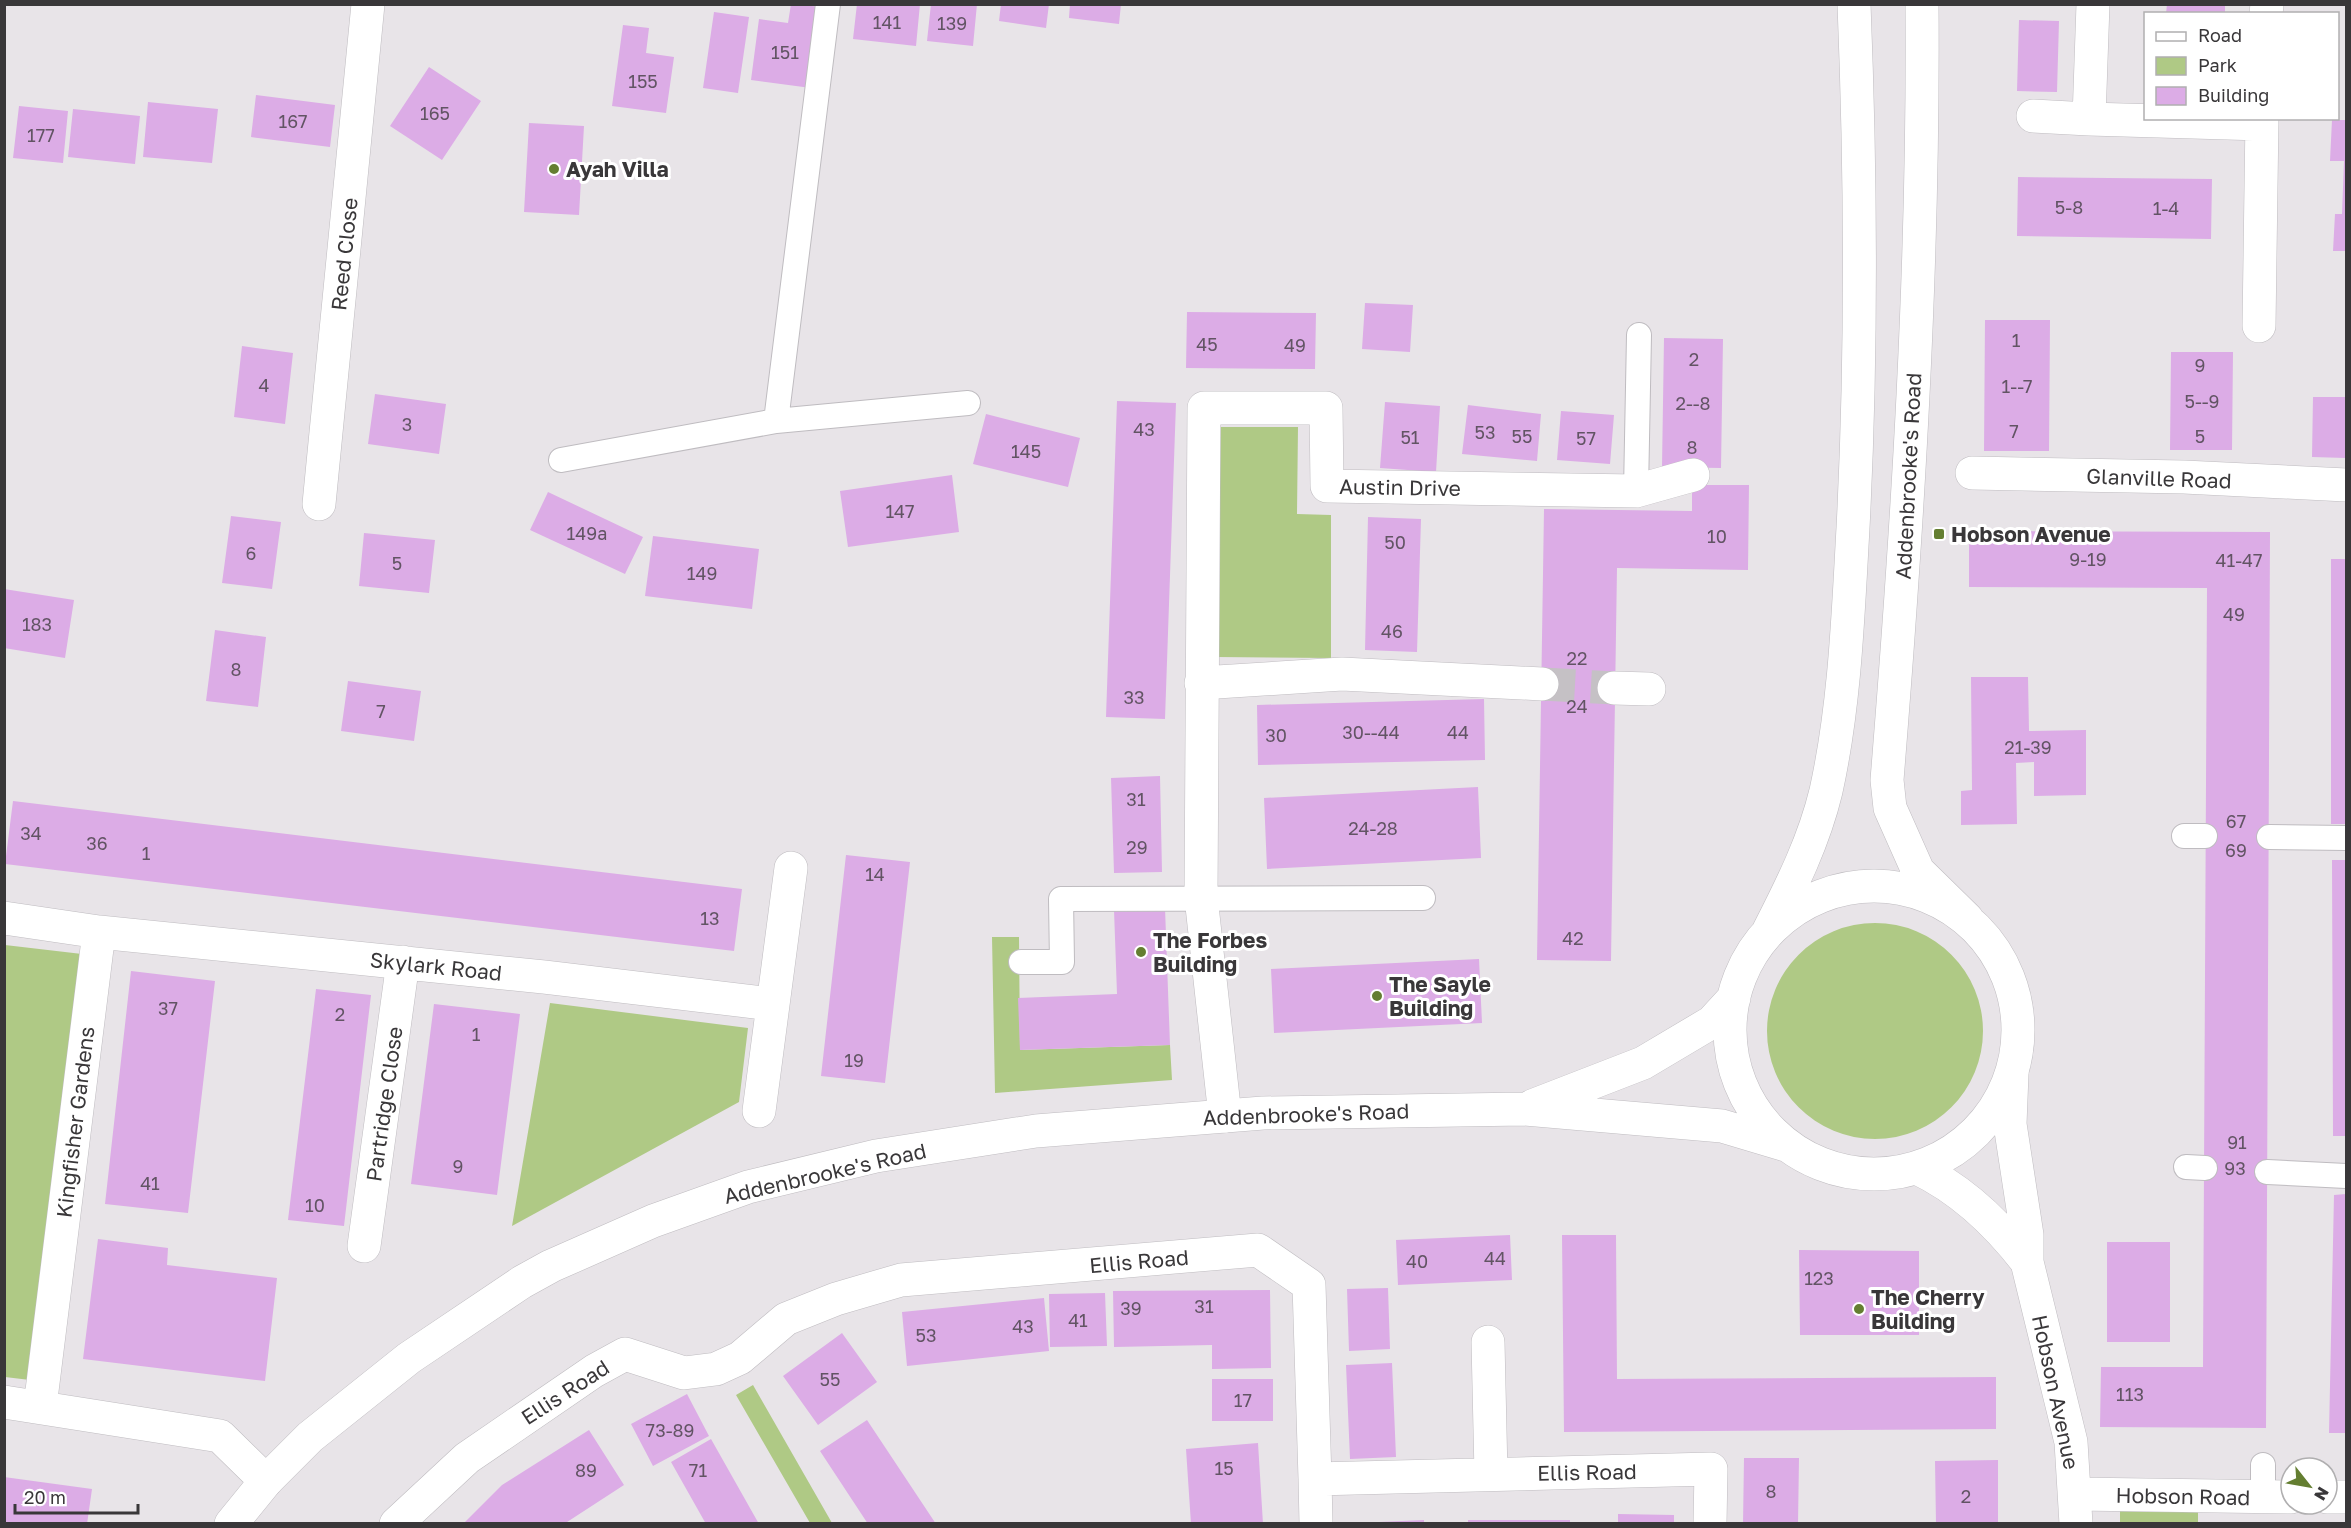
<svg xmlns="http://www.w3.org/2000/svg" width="2351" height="1528" font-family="'Golos Text',sans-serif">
<rect width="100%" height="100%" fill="#e8e4e8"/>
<path fill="#afc985" d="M 1218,427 L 1298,427 L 1297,514 L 1331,515 L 1331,658 L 1216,657 Z
M1767 1031a108 108 0 1 1 216 0a108 108 0 1 1-216 0Z
M 992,937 L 1019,937 L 1020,1050 L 1170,1045 L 1172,1080 L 995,1093 Z
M 5,945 L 82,954 L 30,1380 L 5,1377 Z
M 550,1003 L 748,1028 L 739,1102 L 512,1226 Z
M 753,1385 L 832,1523 L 810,1523 L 736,1395 Z
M 2120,1507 L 2198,1509 L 2198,1523 L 2120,1523 Z"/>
<path fill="#dcace6" d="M 791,4 L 822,7 L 811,88 L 751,80 L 759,19 L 788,23 Z
M 857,4 L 920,4 L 916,46 L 853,39 Z
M 931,4 L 977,4 L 973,46 L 927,41 Z
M 1001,4 L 1049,4 L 1046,28 L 999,21 Z
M 1070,4 L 1121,4 L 1119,24 L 1069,18 Z
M 2167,4 L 2225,4 L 2225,14 L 2166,14 Z
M 714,12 L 749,17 L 738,93 L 703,88 Z
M 2019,20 L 2059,21 L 2057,92 L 2017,91 Z
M 623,25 L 649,28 L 646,53 L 674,57 L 666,113 L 612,106 Z
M 429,67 L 481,101 L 442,160 L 390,126 Z
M 256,95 L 335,105 L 330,147 L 251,137 Z
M 148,102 L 218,109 L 212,163 L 143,157 Z
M 19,106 L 68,111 L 63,163 L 13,158 Z
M 73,109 L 140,116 L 135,164 L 68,157 Z
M 2332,120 L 2346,120 L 2346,251 L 2333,251 L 2335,214 L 2342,214 L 2344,161 L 2330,161 Z
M 529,123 L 584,126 L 579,215 L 524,212 Z
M 2018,177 L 2212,179 L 2211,239 L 2017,236 Z
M 1365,303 L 1413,305 L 1410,352 L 1362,349 Z
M 1187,312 L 1316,313 L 1315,369 L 1186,368 Z
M 1985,320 L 2050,320 L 2049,451 L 1984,451 Z
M 1664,338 L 1723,339 L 1721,468 L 1662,467 Z
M 242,346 L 293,353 L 285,424 L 234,417 Z
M 2171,352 L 2233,352 L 2232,450 L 2170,450 Z
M 375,394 L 446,404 L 439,454 L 368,444 Z
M 2313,397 L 2346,397 L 2346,458 L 2312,457 Z
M 1117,401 L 1176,403 L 1165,719 L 1106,717 Z
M 1385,402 L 1440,406 L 1436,472 L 1380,468 Z
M 1468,405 L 1541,414 L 1537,461 L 1462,454 Z
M 1561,411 L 1614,415 L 1610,464 L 1557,460 Z
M 986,414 L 1080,438 L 1068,487 L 973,464 Z
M 952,475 L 959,532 L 848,547 L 840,491 Z
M 1692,485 L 1749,485 L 1748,570 L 1617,568 L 1611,961 L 1537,960 L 1544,509 L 1692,511 Z
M 548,492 L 643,537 L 625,574 L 530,530 Z
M 231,516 L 281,522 L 272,589 L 222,583 Z
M 1368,517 L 1421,519 L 1417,652 L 1365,650 Z
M 1969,531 L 2270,532 L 2266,1428 L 2100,1427 L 2101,1367 L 2203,1367 L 2207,588 L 1969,587 Z
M 364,533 L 435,540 L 429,593 L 359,586 Z
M 653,536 L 759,549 L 752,609 L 645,596 Z
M 2331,559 L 2346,559 L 2346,824 L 2331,824 Z
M 4,589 L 74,600 L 65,658 L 4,648 Z
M 215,630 L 266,637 L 258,707 L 206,701 Z
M 1971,677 L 2028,677 L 2029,731 L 2086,730 L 2086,795 L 2034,796 L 2034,762 L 2016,763 L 2017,824 L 1961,825 L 1961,791 L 1972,790 Z
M 348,681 L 421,691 L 414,741 L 341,731 Z
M 1484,699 L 1485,760 L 1258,765 L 1257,705 Z
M 1160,776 L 1162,872 L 1114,873 L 1111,778 Z
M 1478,787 L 1481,858 L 1267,869 L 1264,798 Z
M 13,801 L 742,889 L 734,951 L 5,864 Z
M 846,855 L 910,862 L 885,1083 L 821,1076 Z
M 2332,860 L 2346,860 L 2346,1136 L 2333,1136 Z
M 1165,908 L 1170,1045 L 1020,1050 L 1018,998 L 1117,994 L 1114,910 Z
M 1479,959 L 1482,1023 L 1274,1033 L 1271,969 Z
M 131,971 L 215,981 L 188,1213 L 105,1204 Z
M 316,989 L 371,995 L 344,1226 L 288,1220 Z
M 434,1004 L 520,1014 L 497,1195 L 411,1184 Z
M 2346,1194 L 2346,1433 L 2329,1433 L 2334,1195 Z
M 1510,1235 L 1512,1280 L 1398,1285 L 1396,1240 Z
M 1562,1235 L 1616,1235 L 1617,1379 L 1996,1377 L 1996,1429 L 1564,1432 Z
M 98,1239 L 168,1248 L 167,1265 L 277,1278 L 265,1381 L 83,1359 Z
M 2107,1242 L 2170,1242 L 2170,1342 L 2107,1342 Z
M 1799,1250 L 1919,1251 L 1919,1335 L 1800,1335 Z
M 1388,1288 L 1390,1349 L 1349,1351 L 1347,1289 Z
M 1270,1290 L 1271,1368 L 1212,1369 L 1212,1345 L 1114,1347 L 1113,1291 Z
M 1105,1293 L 1107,1346 L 1050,1347 L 1049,1294 Z
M 1044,1298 L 1049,1351 L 907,1366 L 902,1312 Z
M 842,1333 L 877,1382 L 818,1425 L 783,1376 Z
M 1392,1363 L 1396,1457 L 1350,1459 L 1346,1365 Z
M 1212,1379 L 1273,1379 L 1273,1421 L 1212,1421 Z
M 687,1394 L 709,1436 L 653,1466 L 631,1424 Z
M 867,1420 L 936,1524 L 868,1524 L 820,1451 Z
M 589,1430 L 624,1485 L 564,1524 L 463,1524 L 502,1485 Z
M 711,1439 L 759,1524 L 706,1524 L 671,1462 Z
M 1258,1443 L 1263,1524 L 1191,1524 L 1186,1449 Z
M 1744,1458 L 1799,1458 L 1798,1524 L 1743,1524 Z
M 1998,1460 L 1998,1524 L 1936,1524 L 1935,1461 Z
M 4,1477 L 92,1489 L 87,1524 L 4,1524 Z
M 1618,1514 L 1674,1515 L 1674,1524 L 1618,1524 Z
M 1424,1520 L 1424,1524 L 1379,1524 L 1379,1522 Z
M 1468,1520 L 1570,1520 L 1570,1524 L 1468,1524 Z"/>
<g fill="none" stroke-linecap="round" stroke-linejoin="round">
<path stroke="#c5c1c5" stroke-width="33" stroke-dasharray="33 16" stroke-linecap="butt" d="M 1542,684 L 1614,688"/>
<defs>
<path id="service" d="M 776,421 L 968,403
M 561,460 L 776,421 L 828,4
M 1636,491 L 1639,335
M 2184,836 L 2205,836
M 2269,837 L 2346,838
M 1021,962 L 1062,962 L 1061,899 L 1423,898
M 2186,1167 L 2205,1168
M 2267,1172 L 2346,1176
M 2263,1465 L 2263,1497"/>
<path id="minor" d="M 2093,4 L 2089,119 L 2262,124
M 2266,14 L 2267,4
M 2033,116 L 2089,119
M 2259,326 L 2262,118
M 1972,473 L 2184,477 L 2346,485
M 319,504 L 368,4
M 1201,683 L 1342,674 L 1542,684
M 1614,688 L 1649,689
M 4,918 L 99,932 L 40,1407
M 99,932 L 544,977 L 772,1004
M 2012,1074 L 2010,1124 L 2027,1235 L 2027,1262 L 2071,1442 L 2076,1524
M 759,1111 L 791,868
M 1225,1116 L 1201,897 L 1204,408 L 1326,408 L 1327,486 L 1636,491 L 1693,475
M 1917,1168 C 1961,1189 1997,1223 2027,1262
M 364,1246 L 403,962
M 1488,1342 L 1491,1474
M 4,1402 L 220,1436 L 266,1481
M 1315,1479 L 1316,1524
M 2076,1494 L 2291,1497
M 2327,1497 L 2346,1497
M 396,1524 L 467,1458 L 594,1371 L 625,1354 L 684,1373 L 716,1369 L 740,1358 L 786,1319 L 836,1299 L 901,1280 L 1258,1250 L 1309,1285 L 1315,1479 L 1711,1469 L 1710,1524"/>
<path id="tertiary" d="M 1922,4 C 1924,264 1908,522 1887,780 L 1890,808 L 1918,871 L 1967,919
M1730 1030a144 144 0 1 1 288 0a144 144 0 1 1-288 0Z
M 1769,930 C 1792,885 1814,841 1826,791 C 1845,705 1848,616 1853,528 C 1862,353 1861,179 1854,4
M 1532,1106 L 1643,1063 L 1712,1022 L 1734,998
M 231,1524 L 266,1481 L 310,1437 L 409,1358 L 522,1282 L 551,1266 L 653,1221 L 748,1187 L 876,1156 L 1036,1131 L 1263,1113 L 1524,1109 L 1722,1126 L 1789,1146"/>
</defs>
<use href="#service" stroke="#bfbcc0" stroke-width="26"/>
<use href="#minor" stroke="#bfbcc0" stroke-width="34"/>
<use href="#tertiary" stroke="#bfbcc0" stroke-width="34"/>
<use href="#service" stroke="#fff" stroke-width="24"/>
<use href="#minor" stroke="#fff" stroke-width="33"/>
<use href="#tertiary" stroke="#fff" stroke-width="33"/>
</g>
<g fill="#647e31" stroke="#fff" stroke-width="2">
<circle cx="554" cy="169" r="6"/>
<rect x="1933" y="528" width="12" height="12" rx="3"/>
<circle cx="1141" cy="952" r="6"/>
<circle cx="1377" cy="996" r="6"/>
<circle cx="1859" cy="1309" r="6"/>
</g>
<g text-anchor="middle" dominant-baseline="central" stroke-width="6" stroke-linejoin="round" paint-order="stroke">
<g font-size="18" fill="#625464">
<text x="887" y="22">141</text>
<text x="952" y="23">139</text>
<text x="785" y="52">151</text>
<text x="643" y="81">155</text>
<text x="435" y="113">165</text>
<text x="293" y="121">167</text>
<text x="41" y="135">177</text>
<text x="2069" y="207">5-8</text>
<text x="2166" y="208">1-4</text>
<text x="2016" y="340">1</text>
<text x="1207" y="344">45</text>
<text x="1295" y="345">49</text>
<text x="1694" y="359">2</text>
<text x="2200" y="365">9</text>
<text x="264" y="385">4</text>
<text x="2017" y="386">1--7</text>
<text x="2202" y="401">5--9</text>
<text x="1693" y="403">2--8</text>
<text x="407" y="424">3</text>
<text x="1144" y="429">43</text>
<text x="2014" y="431">7</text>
<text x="1485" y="432">53</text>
<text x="1522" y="436">55</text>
<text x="2200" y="436">5</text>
<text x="1410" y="437">51</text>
<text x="1586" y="438">57</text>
<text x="1692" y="447">8</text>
<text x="1026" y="451">145</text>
<text x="900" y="511">147</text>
<text x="587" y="533">149a</text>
<text x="1717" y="536">10</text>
<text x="1395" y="542">50</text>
<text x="251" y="553">6</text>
<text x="2088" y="559">9-19</text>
<text x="2239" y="560">41-47</text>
<text x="397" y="563">5</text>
<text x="702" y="573">149</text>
<text x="2234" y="614">49</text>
<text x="37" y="624">183</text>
<text x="1392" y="631">46</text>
<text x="1577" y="658">22</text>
<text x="236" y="669">8</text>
<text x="1134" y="697">33</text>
<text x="1577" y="706">24</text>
<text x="381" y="711">7</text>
<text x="1371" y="732">30--44</text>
<text x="1458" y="732">44</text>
<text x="1276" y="735">30</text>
<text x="2028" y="747">21-39</text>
<text x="1136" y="799">31</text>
<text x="2236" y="821">67</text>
<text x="1373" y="828">24-28</text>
<text x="31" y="833">34</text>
<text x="97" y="843">36</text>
<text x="1137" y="847">29</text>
<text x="2236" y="850">69</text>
<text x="146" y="853">1</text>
<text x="875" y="874">14</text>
<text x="710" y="918">13</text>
<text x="1573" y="938">42</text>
<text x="168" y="1008">37</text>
<text x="340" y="1014">2</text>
<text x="476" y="1034">1</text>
<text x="854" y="1060">19</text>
<text x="2237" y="1142">91</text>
<text x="458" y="1166">9</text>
<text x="2235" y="1168">93</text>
<text x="150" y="1183">41</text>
<text x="315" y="1205">10</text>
<text x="1495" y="1258">44</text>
<text x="1417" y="1261">40</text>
<text x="1819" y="1278">123</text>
<text x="1204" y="1306">31</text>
<text x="1131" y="1308">39</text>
<text x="1078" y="1320">41</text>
<text x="1023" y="1326">43</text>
<text x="926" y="1335">53</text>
<text x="830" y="1379">55</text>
<text x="2130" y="1394">113</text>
<text x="1243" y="1400">17</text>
<text x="670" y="1430">73-89</text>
<text x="1224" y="1468">15</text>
<text x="586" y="1470">89</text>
<text x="698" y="1470">71</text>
<text x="1771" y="1491">8</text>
<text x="1966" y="1496">2</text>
</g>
<g font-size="21" font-weight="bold" fill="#393739" stroke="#fff" text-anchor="start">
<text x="566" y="169">Ayah Villa</text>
<text x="1951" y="534">Hobson Avenue</text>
<text x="1153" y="940">The Forbes<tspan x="1153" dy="24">Building</tspan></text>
<text x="1389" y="984">The Sayle<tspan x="1389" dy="24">Building</tspan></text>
<text x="1871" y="1297">The Cherry<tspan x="1871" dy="24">Building</tspan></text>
</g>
<g font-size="21" fill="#393739" stroke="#fff">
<text transform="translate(344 254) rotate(-84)">Reed Close</text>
<text transform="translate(1908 476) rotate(-87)">Addenbrooke's Road</text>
<text transform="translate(2159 478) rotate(2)">Glanville Road</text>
<text transform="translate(1400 487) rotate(1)">Austin Drive</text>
<text transform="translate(436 966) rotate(6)">Skylark Road</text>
<text transform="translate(384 1104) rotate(-82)">Partridge Close</text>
<text transform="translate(1306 1114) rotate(-2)">Addenbrooke's Road</text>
<text transform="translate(75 1122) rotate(-83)">Kingfisher Gardens</text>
<text transform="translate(825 1173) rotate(-13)">Addenbrooke's Road</text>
<text transform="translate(1139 1261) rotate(-5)">Ellis Road</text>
<text transform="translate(565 1392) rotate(-33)">Ellis Road</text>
<text transform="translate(2056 1392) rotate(78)">Hobson Avenue</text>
<text transform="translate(1587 1472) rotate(-1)">Ellis Road</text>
<text transform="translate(2183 1496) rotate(1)">Hobson Road</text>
</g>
</g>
<rect width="2351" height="1528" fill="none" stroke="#393739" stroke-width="12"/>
<rect x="2144" y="12" width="195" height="108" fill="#ffffff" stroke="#b0afb0" stroke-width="1.5"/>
<rect x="2156" y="32" width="30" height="9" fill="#ffffff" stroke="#b0afb0" stroke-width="1.5"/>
<text x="2198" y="42" font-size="18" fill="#393739">Road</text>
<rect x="2156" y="57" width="30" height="18" fill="#afc985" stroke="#b0afb0" stroke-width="1.5"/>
<text x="2198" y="72" font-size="18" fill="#393739">Park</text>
<rect x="2156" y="87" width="30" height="18" fill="#dcace6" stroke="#b0afb0" stroke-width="1.5"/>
<text x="2198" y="102" font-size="18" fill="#393739">Building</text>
<g transform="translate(2309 1486) rotate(121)"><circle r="28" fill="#ffffff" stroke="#b0afb0" stroke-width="1.5"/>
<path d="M0-4.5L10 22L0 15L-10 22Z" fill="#647e31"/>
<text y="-9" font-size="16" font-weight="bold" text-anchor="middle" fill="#393739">N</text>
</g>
<path d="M15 1504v9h123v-9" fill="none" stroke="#393739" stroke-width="3"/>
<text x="24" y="1504" font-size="18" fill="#393739" stroke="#ffffff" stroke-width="4.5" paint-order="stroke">20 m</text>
</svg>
